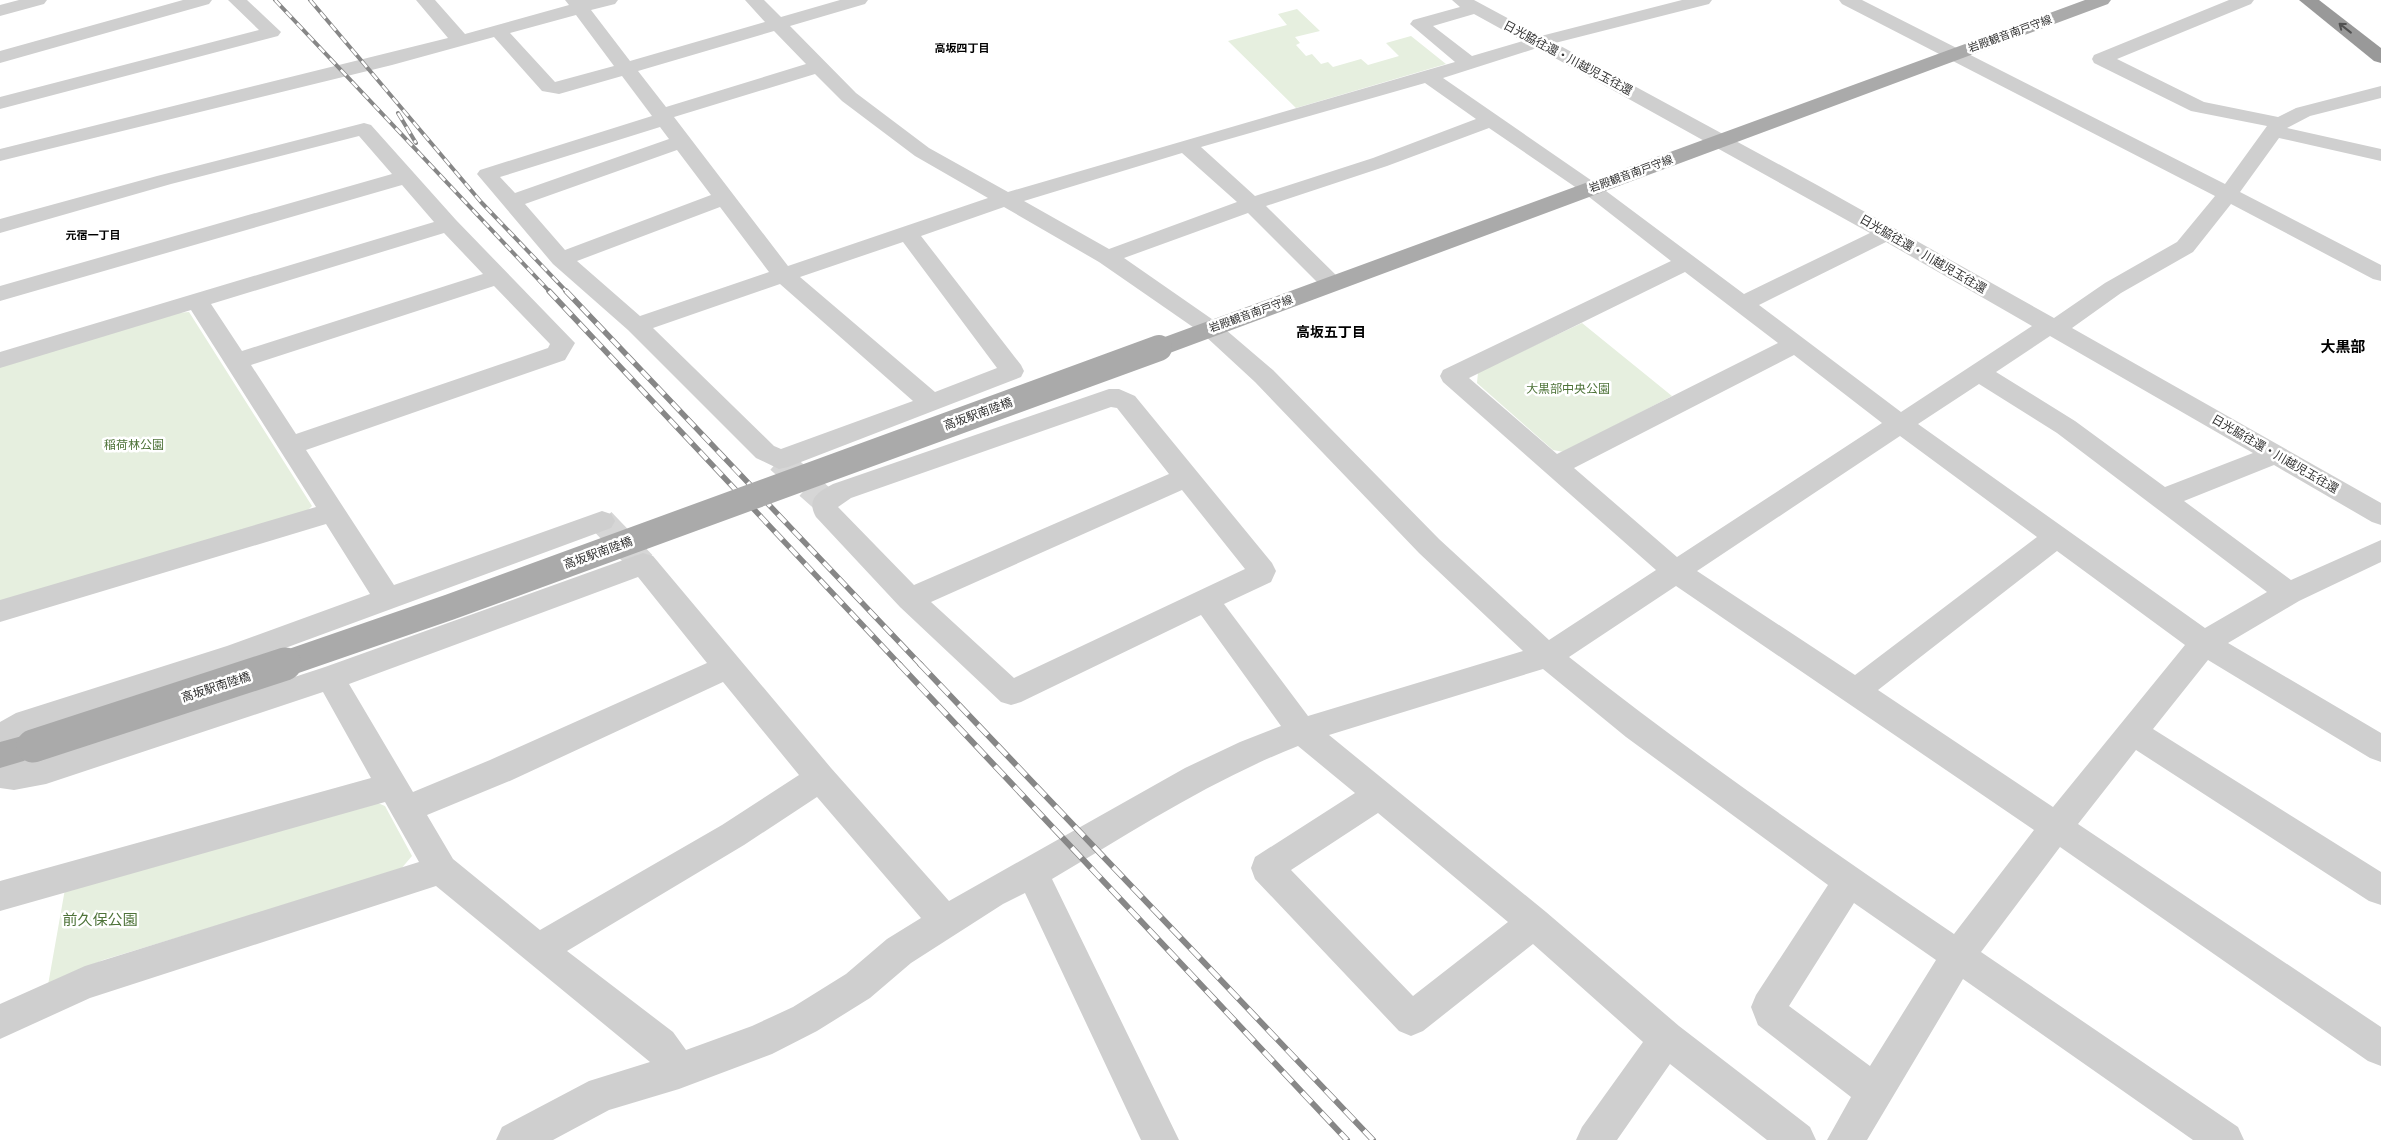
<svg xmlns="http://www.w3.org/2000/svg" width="2381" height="1140" font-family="'DejaVu Sans','Noto Sans JP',sans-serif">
<rect width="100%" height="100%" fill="#fff"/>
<path fill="#e6efdf" d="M 1297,9 L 1320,31 L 1295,37 L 1300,43 L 1296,45 L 1306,56 L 1312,54 L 1321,64 L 1328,62 L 1333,67 L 1361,59 L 1368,65 L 1399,56 L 1386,43 L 1411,36 L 1446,64 L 1296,108 L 1228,41 L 1287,25 L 1278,14 Z
M 189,312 L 312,506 L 301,517 L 0,601 L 0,366 L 177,313 Z
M 1582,323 L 1672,396 L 1564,452 L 1553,450 L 1477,383 L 1478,372 Z
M 373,801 L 385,806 L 412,856 L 400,870 L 103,960 L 48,985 L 65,889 Z"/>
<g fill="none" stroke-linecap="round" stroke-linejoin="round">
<path stroke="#d6d6d6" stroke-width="26" stroke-dasharray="26 13" stroke-linecap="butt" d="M 779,460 L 825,501
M 602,521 L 643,564"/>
<path fill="#cfcfcf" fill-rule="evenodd" d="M 19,0 L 47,0 L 44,4 L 0,16 L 0,5 Z
M 183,0 L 212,0 L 209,4 L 0,63 L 0,51 Z
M 228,0 L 247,0 L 281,32 L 278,36 L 0,109 L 0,97 L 259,30 Z
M 416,0 L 435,0 L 465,34 L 569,5 L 565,0 L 618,0 L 615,4 L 591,10 L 630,61 L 765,22 L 745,0 L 764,0 L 781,17 L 840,0 L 868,0 L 865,4 L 790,26 L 856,93 L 929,148 L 1008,192 L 1455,62 L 1410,24 L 1413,20 L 1460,7 L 1452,0 L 1474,0 L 1541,36 L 1682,0 L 1712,0 L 1709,4 L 1555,43 L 1817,185 L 2054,318 L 2105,283 L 2177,242 L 2215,196 L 1842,4 L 1839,0 L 1862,0 L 2225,184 L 2267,126 L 2191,111 L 2094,63 L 2092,59 L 2094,55 L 2229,0 L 2254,0 L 2251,4 L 2117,59 L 2204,102 L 2278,117 L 2296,108 L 2381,86 L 2381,98 L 2310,116 L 2287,128 L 2381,149 L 2381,161 L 2279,138 L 2240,192 L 2381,265 L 2381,281 L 2373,279 L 2231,204 L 2193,252 L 2121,293 L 2072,328 L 2381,503 L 2381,525 L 2372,522 L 2274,465 L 2184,501 L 2291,580 L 2381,540 L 2381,562 L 2299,601 L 2228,643 L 2381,733 L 2381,762 L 2370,758 L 2208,660 L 2153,729 L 2381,872 L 2381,905 L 2369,901 L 2136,750 L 2078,824 L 2381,1027 L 2381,1066 L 2368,1061 L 2060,847 L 1981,952 L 2238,1127 L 2244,1140 L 2193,1140 L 1963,979 L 1867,1140 L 1827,1140 L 1851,1097 L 1758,1025 L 1751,1007 L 1756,995 L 1828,885 L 1626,737 L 1543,669 L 1329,735 L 1546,912 L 1679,1026 L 1810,1127 L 1816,1140 L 1767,1140 L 1670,1064 L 1617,1140 L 1576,1140 L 1582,1127 L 1643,1042 L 1533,944 L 1423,1031 L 1411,1036 L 1399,1031 L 1255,879 L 1251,868 L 1255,857 L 1355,793 L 1298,746 C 1211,780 1132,832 1052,879 L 1179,1140 L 1141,1140 L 1025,893 L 1003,904 L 911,963 L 870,998 L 817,1031 L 772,1054 L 679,1089 L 609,1110 L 553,1140 L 496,1140 L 502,1127 L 589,1081 L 650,1062 L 436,886 L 90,998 L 0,1039 L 0,1004 L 85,966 L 419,862 L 385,802 L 0,911 L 0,881 L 371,778 L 323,692 L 46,784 L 14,790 L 0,788 L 0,760 L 14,762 L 46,758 L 325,667 L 643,553 L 653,556 L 831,768 L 949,901 L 1185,768 L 1240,742 L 1281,726 L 1201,615 L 1021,702 L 1011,705 L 1001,702 L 900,607 L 816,517 C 806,499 818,492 833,484 L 1109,389 L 1119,389 L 1135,396 L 1272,563 L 1276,571 L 1271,582 L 1224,604 L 1308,716 L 1523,651 L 1419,553 L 1255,382 L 1203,334 L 1099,262 L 1004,207 L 921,236 L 1021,365 L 1024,371 L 1021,377 L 788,467 L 779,469 L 756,458 L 628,330 L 553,264 L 477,174 L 480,170 L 652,116 L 622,76 L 559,94 L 542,91 L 494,37 L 392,65 L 0,161 L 0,149 L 448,38 ZM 1474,14 L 1523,41 L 1472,56 L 1433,26 ZM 576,15 L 614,66 L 555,82 L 510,33 ZM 774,31 L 806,64 L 666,107 L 638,71 ZM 1537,48 L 1870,233 L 1744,294 L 1598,185 L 1443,78 ZM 815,74 L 842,101 L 915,156 L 988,198 L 788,266 L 674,117 ZM 1425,83 L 1476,119 L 1373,158 L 1255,196 L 1201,147 ZM 660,127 L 669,139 L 515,193 L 500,177 ZM 1489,128 L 1584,193 L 1671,261 L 1443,370 L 1440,376 L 1443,382 L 1656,570 L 1549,640 L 1439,539 L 1273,370 L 1219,324 L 1124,258 L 1248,213 L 1324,289 L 1332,291 L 1340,289 L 1343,284 L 1340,279 L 1266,206 L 1387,166 ZM 677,150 L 711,195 L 565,250 L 525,204 ZM 1182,153 L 1237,202 L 1109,249 L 1024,201 ZM 720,207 L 769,272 L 640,316 L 577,261 ZM 903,242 L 997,368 L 935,392 L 800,277 ZM 1886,242 L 2032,326 L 1901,412 L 1759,305 ZM 1685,272 L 1778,343 L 1557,454 L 1469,378 ZM 780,284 L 913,401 L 781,449 L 774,446 L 653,328 ZM 2050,336 L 2253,453 L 2165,487 L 2075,421 L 1996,372 ZM 1794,355 L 1882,423 L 1677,557 L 1574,468 ZM 1979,384 L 2057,433 L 2267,592 L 2205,628 L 1918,424 ZM 1111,407 L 1117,408 L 1169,474 L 914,585 L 838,507 L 851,498 ZM 1900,436 L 2037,537 L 1855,675 L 1697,571 ZM 1182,490 L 1245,569 L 1014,678 L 931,602 ZM 2057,551 L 2185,645 L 2053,807 L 1878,690 ZM 638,577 L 707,663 L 490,760 L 413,792 L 349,684 ZM 1676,586 L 2034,830 L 1954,934 C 1823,845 1693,755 1569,657 ZM 723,682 L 799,775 L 722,825 L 540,930 L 453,859 L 427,815 L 512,780 ZM 817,797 L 921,918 L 887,939 L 846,974 L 793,1007 L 752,1026 L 686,1050 L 673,1032 L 567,951 L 744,845 ZM 1378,813 L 1508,922 L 1413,996 L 1291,870 ZM 1854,903 L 1936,960 L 1870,1066 L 1789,1006 Z
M 364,123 L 371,125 L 456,220 L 575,343 L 565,360 L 306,450 L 394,585 L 602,511 L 611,514 L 615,521 L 611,528 L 242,664 L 36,732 C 23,739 13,750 0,755 L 0,722 L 16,713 L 227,646 L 370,594 L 326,524 L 0,622 L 0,600 L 316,507 L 191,310 L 0,368 L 0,352 L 434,222 L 402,185 L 0,301 L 0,286 L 392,174 L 359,136 L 171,184 L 0,233 L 0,219 L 157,176 ZM 444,233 L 483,274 L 242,351 L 211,304 ZM 494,286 L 550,344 L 548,348 L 296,434 L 251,365 Z"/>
<path fill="#aaa" fill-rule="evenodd" d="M 2085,0 L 2111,0 L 2108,4 L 1167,354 L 1159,356 L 1151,354 L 1147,348 L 1151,342 Z
M 33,733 L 44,737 L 48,746 L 44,755 L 0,768 L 0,742 Z"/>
<path fill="#999" fill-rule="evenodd" d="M 2299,0 L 2319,0 L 2381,48 L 2381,63 L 2374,61 Z"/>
<defs>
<path id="rail-far2" d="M 275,0 L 550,292
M 310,0 L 481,202 L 567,292
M 398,113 L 416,143"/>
<path id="rail-far1" d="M 549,291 L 900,665
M 566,291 L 921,665"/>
<path id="rail" d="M 899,664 L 1347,1140
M 920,664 L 1373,1140"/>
</defs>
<use href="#rail-far2" stroke="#878787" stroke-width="4"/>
<use href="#rail-far1" stroke="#878787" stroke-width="5.5"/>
<use href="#rail" stroke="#878787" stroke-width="6"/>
<use href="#rail-far2" stroke="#fff" stroke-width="2.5" stroke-dasharray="8" stroke-linecap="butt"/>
<use href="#rail-far1" stroke="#fff" stroke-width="4" stroke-dasharray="11" stroke-linecap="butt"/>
<use href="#rail" stroke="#fff" stroke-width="4.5" stroke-dasharray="14" stroke-linecap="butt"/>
<path stroke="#aaa" stroke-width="26" d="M 282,665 L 450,607 L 1159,348"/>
<path stroke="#aaa" stroke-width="33" d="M 33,746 L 285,664"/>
</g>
<defs><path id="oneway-shaft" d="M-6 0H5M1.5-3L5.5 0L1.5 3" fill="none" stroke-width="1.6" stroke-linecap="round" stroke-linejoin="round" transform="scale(1.25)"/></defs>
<use stroke="#515151" href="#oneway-shaft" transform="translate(2345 28) rotate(-142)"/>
<g text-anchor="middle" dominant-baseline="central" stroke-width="5" stroke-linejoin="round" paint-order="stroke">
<g font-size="11" fill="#323232" stroke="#fff">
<text transform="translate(2010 34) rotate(-20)">岩殿観音南戸守線</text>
<text transform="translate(1631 174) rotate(-20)">岩殿観音南戸守線</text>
<text transform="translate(1251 314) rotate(-20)">岩殿観音南戸守線</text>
</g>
<g font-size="11" font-weight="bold" fill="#000" stroke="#fff">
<text x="962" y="48">高坂四丁目</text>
<text x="93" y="235">元宿一丁目</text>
</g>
<g font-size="12" fill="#323232" stroke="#fff">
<text transform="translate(1568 58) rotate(28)">日光脇往還・川越児玉往還</text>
<text transform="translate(1923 254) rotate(30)">日光脇往還・川越児玉往還</text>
<text transform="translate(978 414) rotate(-20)">高坂駅南陸橋</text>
<text transform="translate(2275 454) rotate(30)">日光脇往還・川越児玉往還</text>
<text transform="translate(598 553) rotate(-20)">高坂駅南陸橋</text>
<text transform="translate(216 687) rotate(-18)">高坂駅南陸橋</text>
</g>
<g font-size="12" fill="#4e7339" stroke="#fff">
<text x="1568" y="389">大黒部中央公園</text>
<text x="134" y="445">稲荷林公園</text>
</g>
<g font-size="14" font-weight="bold" fill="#000" stroke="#fff">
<text x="1331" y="332">高坂五丁目</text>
</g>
<g font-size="15" font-weight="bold" fill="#000" stroke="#fff">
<text x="2343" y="347">大黒部</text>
</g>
<g font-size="15" fill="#4e7339" stroke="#fff">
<text x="100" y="920">前久保公園</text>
</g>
</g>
</svg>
